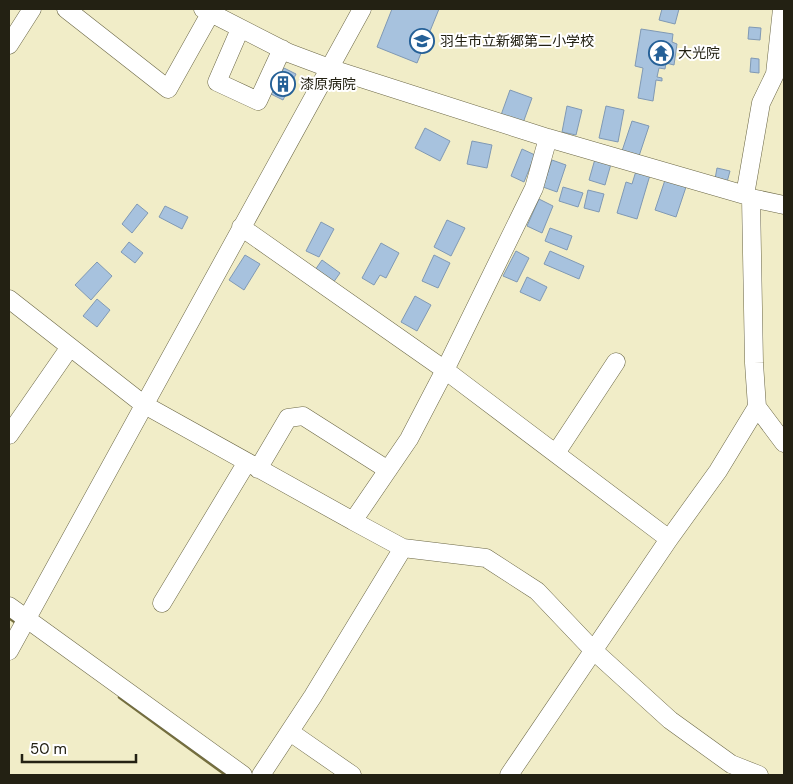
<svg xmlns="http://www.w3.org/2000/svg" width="793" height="784" font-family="'DM Sans','Noto Sans JP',sans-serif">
<rect width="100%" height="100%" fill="#f1edc8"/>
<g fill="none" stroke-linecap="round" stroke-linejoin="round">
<path stroke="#756f3e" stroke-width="4.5" d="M 9,617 L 20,625
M 120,697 L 227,775"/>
</g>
<path fill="#a7c2de" stroke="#8099b4" d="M 392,9 L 439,9 L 417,63 L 377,47 Z
M 662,9 L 679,9 L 675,24 L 659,20 Z
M 749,27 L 761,28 L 760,40 L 748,39 Z
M 641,29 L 673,34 L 672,42 L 677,44 L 674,65 L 666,63 L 665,69 L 659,68 L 657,77 L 662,78 L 662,81 L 656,80 L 653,101 L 638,98 L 643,68 L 635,66 Z
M 751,58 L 759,59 L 759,73 L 750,72 Z
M 284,68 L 296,74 L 283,100 L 271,94 Z
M 510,90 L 532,98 L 523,123 L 501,115 Z
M 567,106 L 582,110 L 576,135 L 562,132 Z
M 606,106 L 624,110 L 618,142 L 599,138 Z
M 632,121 L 649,126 L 639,156 L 622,151 Z
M 425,128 L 450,141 L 440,161 L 415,148 Z
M 472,141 L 492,145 L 487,168 L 467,164 Z
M 522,149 L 535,155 L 524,182 L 511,176 Z
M 595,159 L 611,164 L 605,185 L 589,180 Z
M 552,160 L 566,165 L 557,192 L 543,187 Z
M 717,168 L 730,171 L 727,182 L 715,179 Z
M 636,171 L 650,175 L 637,219 L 617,213 L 626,182 L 632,184 Z
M 665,180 L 686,187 L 676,217 L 655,210 Z
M 563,187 L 583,193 L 578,207 L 559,201 Z
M 588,190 L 604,194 L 599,212 L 584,208 Z
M 539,199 L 553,206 L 542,233 L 527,226 Z
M 137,204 L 148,213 L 132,233 L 122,224 Z
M 165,206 L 188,217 L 182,229 L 159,217 Z
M 447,220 L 465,228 L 451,256 L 434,247 Z
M 321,222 L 334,229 L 319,257 L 306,251 Z
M 550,228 L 572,236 L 567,250 L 545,241 Z
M 129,242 L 143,253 L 135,263 L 121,252 Z
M 381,243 L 399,253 L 386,278 L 380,275 L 374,285 L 362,278 Z
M 516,251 L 529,258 L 517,282 L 503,276 Z
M 550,251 L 584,266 L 579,279 L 544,264 Z
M 245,255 L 260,264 L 244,290 L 229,280 Z
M 434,255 L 450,263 L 438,288 L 422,281 Z
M 322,260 L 340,273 L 333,283 L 315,270 Z
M 97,262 L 112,276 L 91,300 L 75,285 Z
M 527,277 L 547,287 L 540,301 L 520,292 Z
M 415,296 L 431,305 L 417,331 L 401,322 Z
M 97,299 L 110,310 L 97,327 L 83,316 Z"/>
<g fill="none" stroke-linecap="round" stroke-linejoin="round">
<defs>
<path id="minor" d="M 66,9 L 168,89 L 210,14
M 203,9 L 289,53 L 329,68 L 548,138 L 745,195
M 240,29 L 217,82 L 258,101 L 282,49
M 9,45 L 32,9
M 751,198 L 784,205
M 241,227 L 445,370 L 669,539 L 509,775
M 9,299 L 143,404 L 353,521
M 757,407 L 784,443
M 9,435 L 70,347
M 556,453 L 616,362
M 258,469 L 288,418 L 303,416 L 388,470
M 669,539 L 718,471 L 757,407 L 754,363 L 751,198 L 745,195 L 761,103 L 775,74 L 782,9
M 403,548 L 486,558 L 537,591 L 594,651 L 670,720 L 731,764 L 759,775
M 162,603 L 247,462
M 9,606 L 243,775
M 9,651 L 362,9
M 290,732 L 352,775
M 261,775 L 313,696 L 403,548 L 353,521 L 409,439 L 445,370 L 534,188 L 548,138"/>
</defs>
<use href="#minor" stroke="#6b6746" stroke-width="19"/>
<use href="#minor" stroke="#fff" stroke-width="18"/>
</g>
<defs>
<symbol id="school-ring" viewBox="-11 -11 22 22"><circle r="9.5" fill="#fff" stroke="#256097" stroke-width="1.5"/><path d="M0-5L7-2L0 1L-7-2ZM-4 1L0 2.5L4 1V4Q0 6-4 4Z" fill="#256097"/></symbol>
<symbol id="temple-ring" viewBox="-11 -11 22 22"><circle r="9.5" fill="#fff" stroke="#256097" stroke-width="1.5"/><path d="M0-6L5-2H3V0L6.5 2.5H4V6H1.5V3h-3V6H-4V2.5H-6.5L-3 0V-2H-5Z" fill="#256097"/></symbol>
<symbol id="building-ring" viewBox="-11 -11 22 22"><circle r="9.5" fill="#fff" stroke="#256097" stroke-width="1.5"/><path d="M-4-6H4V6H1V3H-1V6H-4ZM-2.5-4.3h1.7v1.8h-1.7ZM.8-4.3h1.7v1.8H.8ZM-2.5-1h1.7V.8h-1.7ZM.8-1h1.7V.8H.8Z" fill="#256097"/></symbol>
</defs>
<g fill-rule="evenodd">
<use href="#school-ring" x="408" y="27" width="28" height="28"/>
<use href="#temple-ring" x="647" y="39" width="28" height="28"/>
<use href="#building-ring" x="269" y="70" width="28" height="28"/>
</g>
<g text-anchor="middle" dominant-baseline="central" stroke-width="4" stroke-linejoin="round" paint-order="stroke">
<g font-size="14" fill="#232113" stroke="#fff" text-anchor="start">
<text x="440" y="41">羽生市立新郷第二小学校</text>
<text x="678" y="53">大光院</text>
<text x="300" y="84">漆原病院</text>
</g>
</g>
<rect width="793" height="784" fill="none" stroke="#232113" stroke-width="20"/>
<path d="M22 754v8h114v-8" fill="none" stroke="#232113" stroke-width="2.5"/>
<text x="30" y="754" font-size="15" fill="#232113" stroke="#ffffff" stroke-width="4" paint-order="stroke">50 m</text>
</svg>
